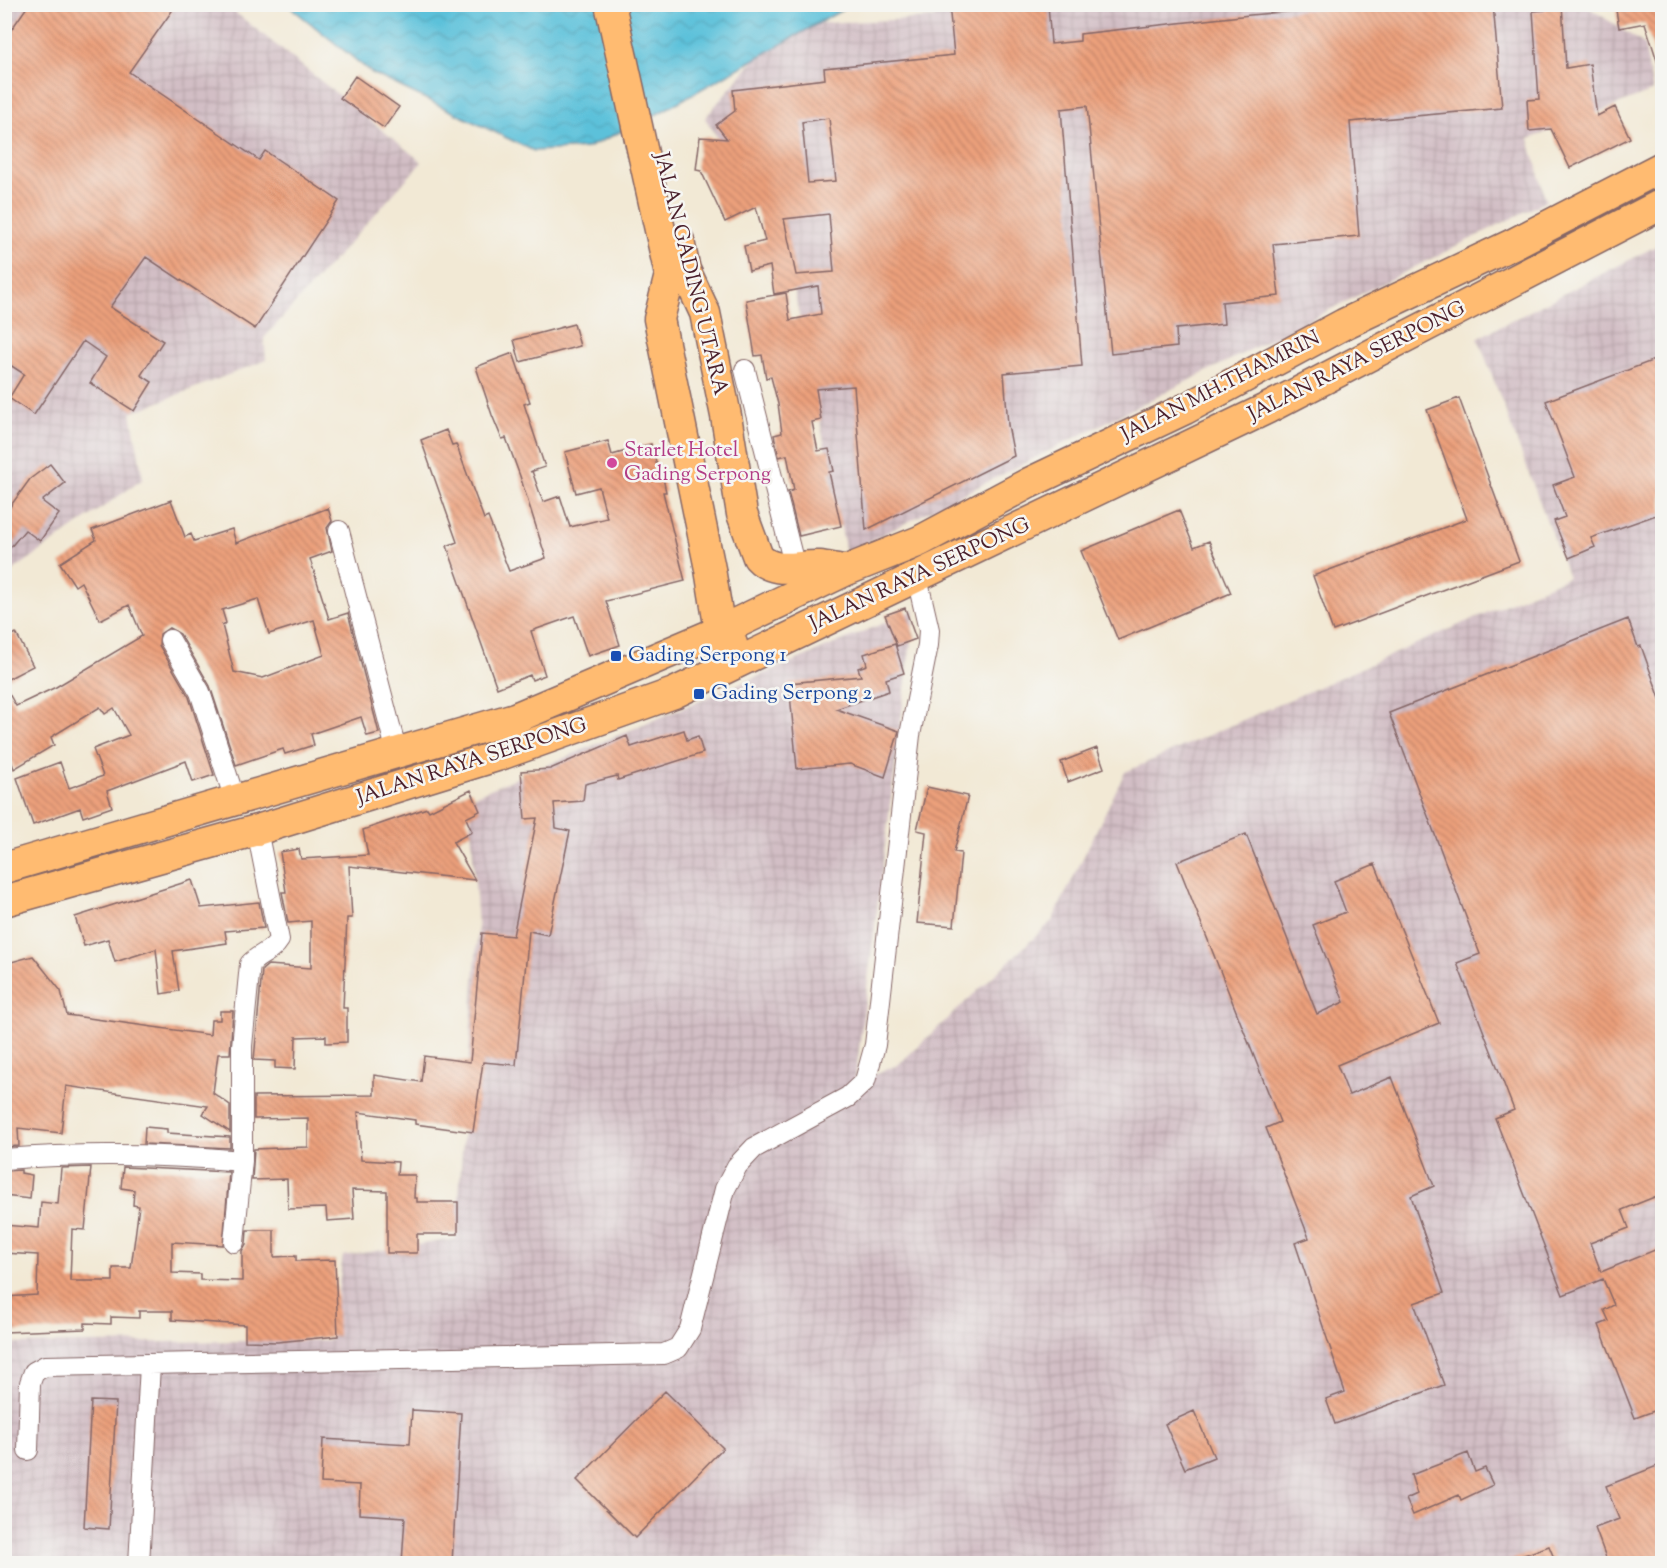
<svg xmlns="http://www.w3.org/2000/svg" width="1667" height="1568" font-family="'Sorts Mill Goudy',serif">
<defs>
<pattern id="industrial-grid" width="8" height="8" patternUnits="userSpaceOnUse" patternTransform="scale(1.5)"><rect width="8" height="8" fill="#d2bec5"/><path d="M0 4h8M4 0v8" fill="none" stroke="#b6a3a9"/></pattern>
<pattern id="water-waves" width="16" height="10" patternUnits="userSpaceOnUse" patternTransform="scale(1.5)"><rect width="16" height="10" fill="#5cc1da"/><path d="M0 5q4-4 8 0t8 0" fill="none" stroke="#52a5bb"/></pattern>
<pattern id="building-back-hatch" width="6" height="6" patternUnits="userSpaceOnUse" patternTransform="scale(1.5)"><rect width="6" height="6" fill="#eca07c"/><path d="M-1 5l2 2M0 0l6 6M5-1l2 2" fill="none" stroke="#c18266"/></pattern>
</defs>
<rect width="100%" height="100%" fill="#f6f6f2"/>
<filter id="ink" filterUnits="userSpaceOnUse"><feTurbulence type="fractalNoise" baseFrequency=".0167" numOctaves="2"/><feDisplacementMap in="SourceGraphic" scale="12" xChannelSelector="R" yChannelSelector="G"/><feConvolveMatrix kernelMatrix="1 2 1 2 8 2 1 2 1" color-interpolation-filters="sRGB"/></filter>
<filter id="wash" filterUnits="userSpaceOnUse"><feTurbulence type="fractalNoise" baseFrequency=".008" numOctaves="4" result="noise"/><feDisplacementMap in="SourceGraphic" scale="24" xChannelSelector="R" yChannelSelector="G"/><feGaussianBlur stdDeviation="1.35" result="paint"/><feColorMatrix in="noise" values="0 0 0 0 0 0 0 0 0 0 0 0 0 0 0 0 0 1.4 0 .05"/><feComposite in="paint" operator="in"/></filter>
<g filter="url(#wash)">
<rect width="100%" height="100%" fill="#f2e9d5"/>
<path fill="url(#industrial-grid)" d="M 946,4 L 1585,5 L 1644,44 L 1653,91 L 1529,139 L 1546,201 L 846,553 L 774,188 L 729,156 L 705,118 L 763,49 L 806,24 L 934,18 Z
M 5,5 L 226,5 L 422,162 L 264,338 L 266,360 L 131,413 L 143,479 L 5,576 Z
M 1662,243 L 1662,1563 L 5,1563 L 4,1344 L 331,1340 L 343,1256 L 456,1239 L 478,926 L 469,798 L 915,610 L 855,1081 L 898,1065 L 1052,921 L 1125,772 L 1568,577 L 1478,338 Z"/>
<path fill="url(#water-waves)" stroke="#537082" stroke-width="1.5" d="M 288,5 L 851,5 L 657,114 L 587,148 L 534,151 L 372,73 Z"/>
<g id="blocks">
<path fill="url(#building-back-hatch)" fill-rule="evenodd" d="M 29,4 L 162,4 L 172,11 L 129,72 L 259,160 L 265,151 L 339,201 L 255,329 L 146,257 L 110,307 L 163,341 L 141,375 L 152,382 L 134,411 L 90,383 L 106,357 L 83,341 L 34,415 L 9,398 L 24,374 L 4,361 L 4,40 Z
M 949,4 L 1048,4 L 1051,44 L 1080,41 L 1080,34 L 1250,15 L 1376,4 L 1493,4 L 1502,108 L 1350,122 L 1359,236 L 1273,244 L 1279,296 L 1222,302 L 1224,324 L 1176,329 L 1177,347 L 1111,354 L 1087,106 L 1061,109 L 1082,366 L 1004,373 L 1008,425 L 1014,456 L 866,530 L 854,386 L 816,389 L 821,420 L 812,422 L 818,451 L 829,449 L 834,471 L 829,472 L 841,526 L 799,536 L 788,492 L 794,490 L 787,455 L 779,457 L 774,435 L 782,433 L 778,404 L 771,377 L 766,378 L 762,355 L 755,356 L 746,300 L 786,293 L 790,320 L 821,314 L 818,286 L 774,294 L 770,266 L 749,271 L 744,246 L 765,241 L 756,207 L 725,222 L 701,171 L 696,170 L 700,137 L 727,139 L 716,125 L 735,111 L 733,90 L 825,79 L 824,68 L 954,55 ZM 829,118 L 836,181 L 808,183 L 802,122 ZM 829,214 L 834,272 L 796,275 L 784,219 Z
M 1544,4 L 1562,4 L 1566,68 L 1590,64 L 1597,116 L 1615,107 L 1630,138 L 1570,168 L 1551,129 L 1529,131 L 1527,100 L 1539,99 L 1533,11 L 1545,10 Z
M 1615,4 L 1662,4 L 1662,67 L 1659,67 L 1645,23 L 1619,28 Z
M 355,76 L 399,107 L 384,128 L 340,98 Z
M 574,324 L 580,346 L 520,362 L 514,340 Z
M 513,353 L 530,402 L 524,404 L 545,467 L 530,472 L 532,471 L 543,502 L 560,496 L 570,527 L 607,518 L 599,487 L 576,493 L 565,452 L 608,441 L 612,455 L 651,444 L 659,473 L 662,473 L 666,492 L 663,492 L 685,581 L 606,601 L 620,645 L 588,656 L 574,616 L 531,631 L 545,675 L 532,680 L 530,675 L 497,688 L 447,546 L 457,542 L 421,440 L 446,430 L 452,445 L 456,444 L 484,519 L 488,517 L 509,571 L 546,558 L 520,476 L 506,438 L 502,439 L 492,415 L 476,367 Z
M 1662,357 L 1662,513 L 1591,538 L 1595,547 L 1569,558 L 1554,521 L 1565,517 L 1553,485 L 1575,477 L 1546,401 Z
M 1459,398 L 1519,561 L 1333,631 L 1313,576 L 1467,519 L 1427,410 Z
M 50,464 L 65,483 L 42,501 L 59,514 L 40,541 L 25,530 L 4,555 L 4,515 L 30,479 Z
M 171,500 L 185,537 L 191,534 L 194,541 L 232,529 L 236,543 L 328,508 L 332,521 L 327,528 L 332,551 L 310,559 L 329,619 L 348,613 L 379,733 L 367,736 L 361,717 L 311,734 L 314,745 L 285,754 L 283,749 L 236,765 L 210,686 L 180,634 L 169,628 L 160,634 L 159,645 L 189,697 L 214,775 L 193,782 L 186,761 L 107,791 L 112,807 L 83,817 L 80,808 L 33,825 L 17,778 L 60,762 L 69,788 L 103,776 L 93,749 L 129,735 L 114,708 L 105,714 L 100,707 L 51,737 L 54,745 L 14,769 L 9,754 L 4,756 L 4,685 L 16,706 L 56,687 L 142,636 L 129,605 L 100,620 L 81,582 L 75,586 L 60,563 L 96,540 L 92,530 ZM 258,599 L 269,634 L 314,620 L 324,655 L 263,678 L 234,672 L 222,625 L 226,623 L 222,610 Z
M 1179,510 L 1194,547 L 1209,541 L 1231,593 L 1118,640 L 1081,551 Z
M 905,608 L 916,639 L 897,646 L 885,615 Z
M 1628,619 L 1638,647 L 1641,646 L 1662,704 L 1662,1194 L 1622,1210 L 1629,1228 L 1590,1243 L 1601,1272 L 1662,1247 L 1662,1408 L 1635,1418 L 1599,1325 L 1609,1321 L 1604,1310 L 1614,1305 L 1603,1279 L 1563,1295 L 1495,1118 L 1514,1110 L 1457,963 L 1480,954 L 1389,713 Z
M 16,633 L 33,666 L 4,681 L 4,640 Z
M 895,644 L 904,673 L 886,679 L 889,691 L 836,709 L 899,731 L 885,777 L 850,764 L 797,769 L 789,683 L 861,676 L 858,668 L 867,665 L 864,654 Z
M 684,730 L 687,740 L 698,736 L 703,753 L 618,780 L 617,776 L 585,784 L 583,801 L 554,803 L 556,828 L 570,831 L 548,935 L 529,931 L 516,1065 L 483,1062 L 473,1132 L 415,1124 L 415,1120 L 358,1112 L 361,1160 L 398,1162 L 397,1175 L 415,1175 L 414,1198 L 417,1198 L 417,1202 L 458,1202 L 458,1234 L 417,1234 L 417,1253 L 387,1253 L 387,1191 L 352,1190 L 354,1219 L 327,1221 L 326,1208 L 288,1209 L 287,1179 L 252,1180 L 254,1149 L 308,1147 L 308,1118 L 254,1119 L 254,1096 L 374,1095 L 374,1075 L 421,1082 L 424,1056 L 470,1062 L 482,933 L 513,936 L 537,818 L 525,819 L 521,771 L 550,769 L 627,736 L 631,747 Z
M 1097,748 L 1104,768 L 1068,782 L 1061,762 Z
M 927,787 L 968,796 L 954,852 L 961,853 L 954,926 L 917,923 L 926,832 L 917,830 Z
M 471,790 L 480,811 L 466,818 L 472,832 L 453,842 L 475,880 L 349,866 L 352,918 L 347,918 L 343,1008 L 347,1008 L 347,1042 L 326,1043 L 326,1036 L 296,1037 L 295,1069 L 275,1068 L 275,1061 L 254,1060 L 262,970 L 268,965 L 311,968 L 311,921 L 288,923 L 282,892 L 286,892 L 280,852 L 299,849 L 301,859 L 368,855 L 363,830 L 427,808 L 429,811 Z
M 1246,834 L 1317,1014 L 1344,1002 L 1313,925 L 1346,912 L 1334,881 L 1375,864 L 1439,1023 L 1337,1065 L 1349,1095 L 1392,1077 L 1434,1186 L 1411,1196 L 1444,1293 L 1414,1303 L 1444,1385 L 1335,1424 L 1326,1399 L 1345,1392 L 1295,1243 L 1309,1238 L 1266,1128 L 1280,1122 L 1177,862 Z
M 192,880 L 201,908 L 259,902 L 264,928 L 225,931 L 227,943 L 173,951 L 179,991 L 161,994 L 156,949 L 115,962 L 108,939 L 84,946 L 75,917 Z
M 33,956 L 61,991 L 67,1015 L 210,1035 L 211,1020 L 220,1020 L 220,1011 L 233,1011 L 230,1054 L 218,1054 L 213,1093 L 230,1105 L 230,1132 L 203,1114 L 208,1106 L 66,1086 L 61,1133 L 18,1128 L 19,1146 L 4,1147 L 4,964 Z
M 145,1127 L 167,1129 L 167,1133 L 230,1137 L 230,1148 L 144,1144 Z
M 91,1167 L 85,1230 L 72,1229 L 70,1281 L 113,1281 L 113,1268 L 131,1268 L 139,1206 L 133,1205 L 134,1190 L 121,1188 L 123,1167 L 229,1172 L 223,1245 L 172,1242 L 172,1273 L 200,1274 L 200,1280 L 242,1281 L 242,1251 L 246,1244 L 247,1230 L 274,1230 L 274,1257 L 296,1256 L 296,1261 L 335,1260 L 338,1336 L 277,1342 L 245,1341 L 245,1325 L 172,1320 L 172,1311 L 139,1311 L 139,1318 L 111,1317 L 111,1324 L 85,1323 L 85,1329 L 4,1332 L 4,1297 L 37,1295 L 38,1255 L 4,1253 L 4,1225 L 39,1228 L 41,1202 L 58,1204 L 61,1168 Z
M 21,1170 L 21,1173 L 32,1175 L 30,1199 L 4,1196 L 4,1171 Z
M 665,1391 L 723,1448 L 635,1538 L 577,1480 Z
M 91,1401 L 116,1402 L 109,1529 L 84,1527 Z
M 412,1410 L 461,1413 L 452,1563 L 402,1563 L 405,1517 L 359,1514 L 360,1485 L 321,1483 L 323,1439 L 410,1444 Z
M 1194,1411 L 1214,1457 L 1185,1469 L 1165,1424 Z
M 1468,1453 L 1475,1472 L 1485,1468 L 1493,1485 L 1461,1500 L 1459,1495 L 1413,1515 L 1406,1499 L 1417,1494 L 1411,1475 Z
M 1662,1464 L 1662,1563 L 1608,1563 L 1595,1528 L 1619,1519 L 1606,1486 Z
M 1549,1546 L 1556,1563 L 1505,1563 L 1505,1562 Z"/>
</g>
</g>
<g filter="url(#ink)">
<use href="#blocks" fill-opacity="0" stroke="#856666" stroke-width="1.5"/>
<g fill="none" stroke-linecap="round" stroke-linejoin="round">
<defs>
<path id="minor" d="M 745,370 L 795,568
M 339,531 L 397,753
M 170,640 L 200,692 L 235,800
M 4,1159 C 84,1153 162,1154 242,1161
M 234,1242 L 242,1161 L 242,1046 L 250,964 C 259,954 272,952 279,940 L 257,830
M 28,1450 L 30,1383 L 34,1372 L 45,1366 L 664,1354 L 678,1348 L 690,1329 L 725,1189 L 737,1166 L 754,1148 L 848,1097 L 865,1081 L 875,1045 L 910,735 L 928,645 L 929,630 L 917,578
M 139,1564 L 150,1365"/>
<path id="primary" d="M 610,4 L 670,275 L 659,319 L 710,569 L 720,631 L 732,644
M 679,241 L 685,270 L 705,313 L 726,416 L 742,514 L 758,557 C 774,575 798,565 819,566 C 828,567 836,569 844,570
M 4,868 L 515,718 L 720,631 L 847,570 L 920,541 L 1029,483 L 1185,409 L 1344,324 L 1513,244 L 1662,167
M 4,901 L 257,830 L 497,756 L 674,693 L 1268,408 L 1662,204"/>
</defs>
<use href="#minor" stroke="#856666" stroke-width="22"/>
<use href="#primary" stroke="#856666" stroke-width="33"/>
<use href="#minor" stroke="#fff" stroke-width="20"/>
<use href="#primary" stroke="#ffbb71" stroke-width="30"/>
</g>
</g>
<circle fill="#d1479c" stroke="#f6f6f2" stroke-width="2" cx="612" cy="463" r="6"/>
<g fill="#1a4fb4" stroke="#f6f6f2" stroke-width="2">
<rect x="610" y="650" width="12" height="12" rx="3"/>
<rect x="693" y="688" width="12" height="12" rx="3"/>
</g>
<g text-anchor="middle" dominant-baseline="central" stroke-width="5" stroke-linejoin="round" paint-order="stroke">
<g font-size="21" fill="#4a1f2b" stroke="#f6f6f2">
<text transform="translate(690 274) rotate(76)">JALAN GADING UTARA</text>
<text transform="translate(1357 362) rotate(-27)">JALAN RAYA SERPONG</text>
<text transform="translate(1221 387) rotate(-27)">JALAN MH.THAMRIN</text>
<text transform="translate(920 575) rotate(-25)">JALAN RAYA SERPONG</text>
<text transform="translate(472 762) rotate(-18)">JALAN RAYA SERPONG</text>
</g>
<g font-size="21" fill="#b23c85" stroke="#f6f6f2" text-anchor="start">
<text x="624" y="451">Starlet Hotel<tspan x="624" dy="24">Gading Serpong</tspan></text>
</g>
<g font-size="21" fill="#164399" stroke="#f6f6f2" text-anchor="start">
<text x="628" y="656">Gading Serpong 1</text>
<text x="711" y="694">Gading Serpong 2</text>
</g>
</g>
<rect width="1667" height="1568" fill="none" stroke="#f6f6f2" stroke-width="24"/>
</svg>
